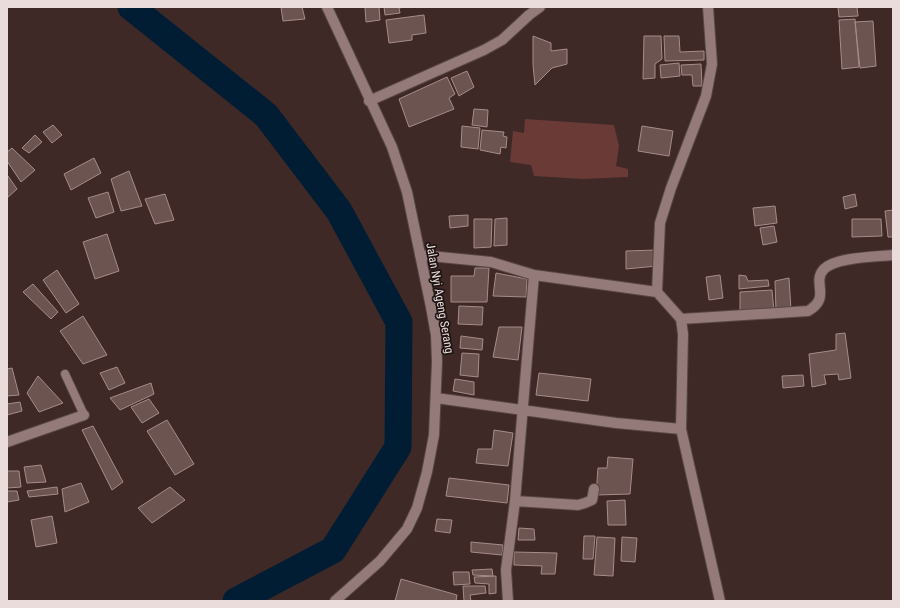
<svg xmlns="http://www.w3.org/2000/svg" width="900" height="608" font-family="'Roboto Condensed',sans-serif">
<rect width="100%" height="100%" fill="#3e2927"/>
<path fill="#6a3a37" d="M 525,119 L 614,125 L 619,146 L 616,166 L 628,169 L 628,177 L 583,179 L 534,176 L 531,165 L 510,162 L 513,131 L 524,133 Z"/>
<g fill="none" stroke-linecap="round" stroke-linejoin="round">
<path stroke="#001d34" stroke-width="27" d="M 131,7 L 266,115 L 339,211 L 399,322 L 398,447 L 333,550 L 236,601"/>
</g>
<path fill="#6c5451" stroke="#a78c89" d="M 281,7 L 302,7 L 305,19 L 283,21 Z
M 365,7 L 379,7 L 380,20 L 366,22 Z
M 384,7 L 406,7 L 399,8 L 400,13 L 385,15 Z
M 838,7 L 857,7 L 858,16 L 839,17 Z
M 424,15 L 426,33 L 412,35 L 412,40 L 389,43 L 386,20 Z
M 855,19 L 859,67 L 842,69 L 839,20 Z
M 873,21 L 876,66 L 860,68 L 855,22 Z
M 533,36 L 551,43 L 551,51 L 567,49 L 567,64 L 552,68 L 535,85 L 533,65 Z
M 644,36 L 661,36 L 662,59 L 655,64 L 655,78 L 643,79 Z
M 664,36 L 679,36 L 680,52 L 704,51 L 704,60 L 665,61 Z
M 679,63 L 680,76 L 661,78 L 660,65 Z
M 701,64 L 702,86 L 693,86 L 692,75 L 682,75 L 681,65 Z
M 467,71 L 474,87 L 459,96 L 451,78 Z
M 447,77 L 455,94 L 449,98 L 454,109 L 409,127 L 399,99 Z
M 474,109 L 488,110 L 487,127 L 472,125 Z
M 53,125 L 62,135 L 52,143 L 43,132 Z
M 462,126 L 480,128 L 478,149 L 461,147 Z
M 642,126 L 673,131 L 669,156 L 638,151 Z
M 482,130 L 504,132 L 503,136 L 507,137 L 506,148 L 501,147 L 500,154 L 480,150 Z
M 35,135 L 42,142 L 29,153 L 22,148 Z
M 12,148 L 35,170 L 21,182 L 7,161 L 7,152 Z
M 94,158 L 101,173 L 71,190 L 64,174 Z
M 129,171 L 142,206 L 121,211 L 111,179 Z
M 8,176 L 17,189 L 7,198 L 7,177 Z
M 108,192 L 114,212 L 96,218 L 88,198 Z
M 165,194 L 174,220 L 155,224 L 145,199 Z
M 855,194 L 857,206 L 845,209 L 843,197 Z
M 775,206 L 777,223 L 755,226 L 753,208 Z
M 893,210 L 893,237 L 888,237 L 885,211 Z
M 468,215 L 468,226 L 450,228 L 449,216 Z
M 507,218 L 507,245 L 494,246 L 495,219 Z
M 474,219 L 492,219 L 491,247 L 474,248 Z
M 852,219 L 881,219 L 882,236 L 852,237 Z
M 774,226 L 777,242 L 763,245 L 760,228 Z
M 107,234 L 119,271 L 95,279 L 83,242 Z
M 656,250 L 657,266 L 626,269 L 626,251 Z
M 475,268 L 489,268 L 487,302 L 451,302 L 451,276 L 474,276 Z
M 57,270 L 79,304 L 66,313 L 43,280 Z
M 496,273 L 527,279 L 526,297 L 493,296 Z
M 720,275 L 723,298 L 709,300 L 706,277 Z
M 739,275 L 746,276 L 748,281 L 768,280 L 769,286 L 739,289 Z
M 789,278 L 791,310 L 776,311 L 775,281 Z
M 33,284 L 58,312 L 51,319 L 23,292 Z
M 772,290 L 774,311 L 740,314 L 740,292 Z
M 459,306 L 483,307 L 482,325 L 458,324 Z
M 83,316 L 107,355 L 83,364 L 60,331 Z
M 499,327 L 522,327 L 518,360 L 493,357 Z
M 845,333 L 851,378 L 839,380 L 838,374 L 824,375 L 826,384 L 812,387 L 809,354 L 836,350 L 836,334 Z
M 461,336 L 483,339 L 482,350 L 460,348 Z
M 462,353 L 479,354 L 478,377 L 460,375 Z
M 117,367 L 125,383 L 109,390 L 100,373 Z
M 12,368 L 19,395 L 7,396 L 7,369 Z
M 539,373 L 591,379 L 588,401 L 536,395 Z
M 803,375 L 804,386 L 783,388 L 782,376 Z
M 38,376 L 63,403 L 39,412 L 27,393 Z
M 455,379 L 474,382 L 474,395 L 453,391 Z
M 151,383 L 154,394 L 120,410 L 110,398 Z
M 149,399 L 159,413 L 142,423 L 131,407 Z
M 20,402 L 22,411 L 7,415 L 7,404 Z
M 167,420 L 194,464 L 175,475 L 147,431 Z
M 93,426 L 123,482 L 112,490 L 82,430 Z
M 494,430 L 513,433 L 508,466 L 476,463 L 478,449 L 492,449 Z
M 608,457 L 633,459 L 630,494 L 596,495 L 598,468 L 607,468 Z
M 41,465 L 46,482 L 27,483 L 24,467 Z
M 7,471 L 19,471 L 21,487 L 7,488 Z
M 449,478 L 509,485 L 507,503 L 446,496 Z
M 81,483 L 89,502 L 65,512 L 62,489 Z
M 57,487 L 58,494 L 29,497 L 27,491 Z
M 170,487 L 185,500 L 152,523 L 138,508 Z
M 7,491 L 17,491 L 19,500 L 7,502 Z
M 625,500 L 626,525 L 608,525 L 607,501 Z
M 52,516 L 57,543 L 36,547 L 31,520 Z
M 437,519 L 452,520 L 450,533 L 435,531 Z
M 519,528 L 534,529 L 535,540 L 518,540 Z
M 584,536 L 595,536 L 593,559 L 583,559 Z
M 597,537 L 615,538 L 613,576 L 594,575 Z
M 622,537 L 637,538 L 635,562 L 621,561 Z
M 471,542 L 503,545 L 502,555 L 471,552 Z
M 514,552 L 557,553 L 555,574 L 541,574 L 542,566 L 514,565 Z
M 492,569 L 493,576 L 473,575 L 472,570 Z
M 453,572 L 469,572 L 470,584 L 454,585 Z
M 496,576 L 496,593 L 489,594 L 489,584 L 475,583 L 474,577 Z
M 401,579 L 457,595 L 456,601 L 395,601 Z
M 463,586 L 485,586 L 486,593 L 470,595 L 471,601 L 464,601 Z"/>
<g fill="none" stroke-linecap="round" stroke-linejoin="round">
<defs>
<path id="lane" d="M 65,374 L 84,415"/>
<path id="street" d="M 327,7 L 392,147 L 407,192 L 431,307 L 436,335 L 437,362 L 434,435 L 427,472 L 417,508 L 407,529 L 380,561 L 335,601
M 369,101 L 484,50 L 502,40 L 529,15 L 540,7
M 420,255 L 491,262 L 534,275 L 515,501 L 506,570 L 508,601
M 657,292 L 660,223 L 671,188 L 706,96 L 712,64 L 708,7
M 681,319 L 808,311 C 832,297 811,283 824,269 C 836,257 876,257 893,255
M 436,398 L 616,423 L 681,429 L 683,334 L 681,319 L 657,292 L 534,275
M 681,429 L 720,601
M 7,442 L 84,415
M 515,501 L 578,505 L 585,503 L 592,500 L 594,489"/>
</defs>
<use href="#lane" stroke="#574645" stroke-width="10"/>
<use href="#street" stroke="#574645" stroke-width="12"/>
<use href="#lane" stroke="#947a78" stroke-width="8"/>
<use href="#street" stroke="#947a78" stroke-width="10"/>
</g>
<g text-anchor="middle" dominant-baseline="central" stroke-width="3.5" stroke-linejoin="round" paint-order="stroke">
<g font-size="12" fill="#eadcda" stroke="#1e1413">
<text transform="translate(440 298) rotate(80)">Jalan Nyi Ageng Serang</text>
</g>
</g>
<rect width="900" height="608" fill="none" stroke="#eadcda" stroke-width="16"/>
</svg>
